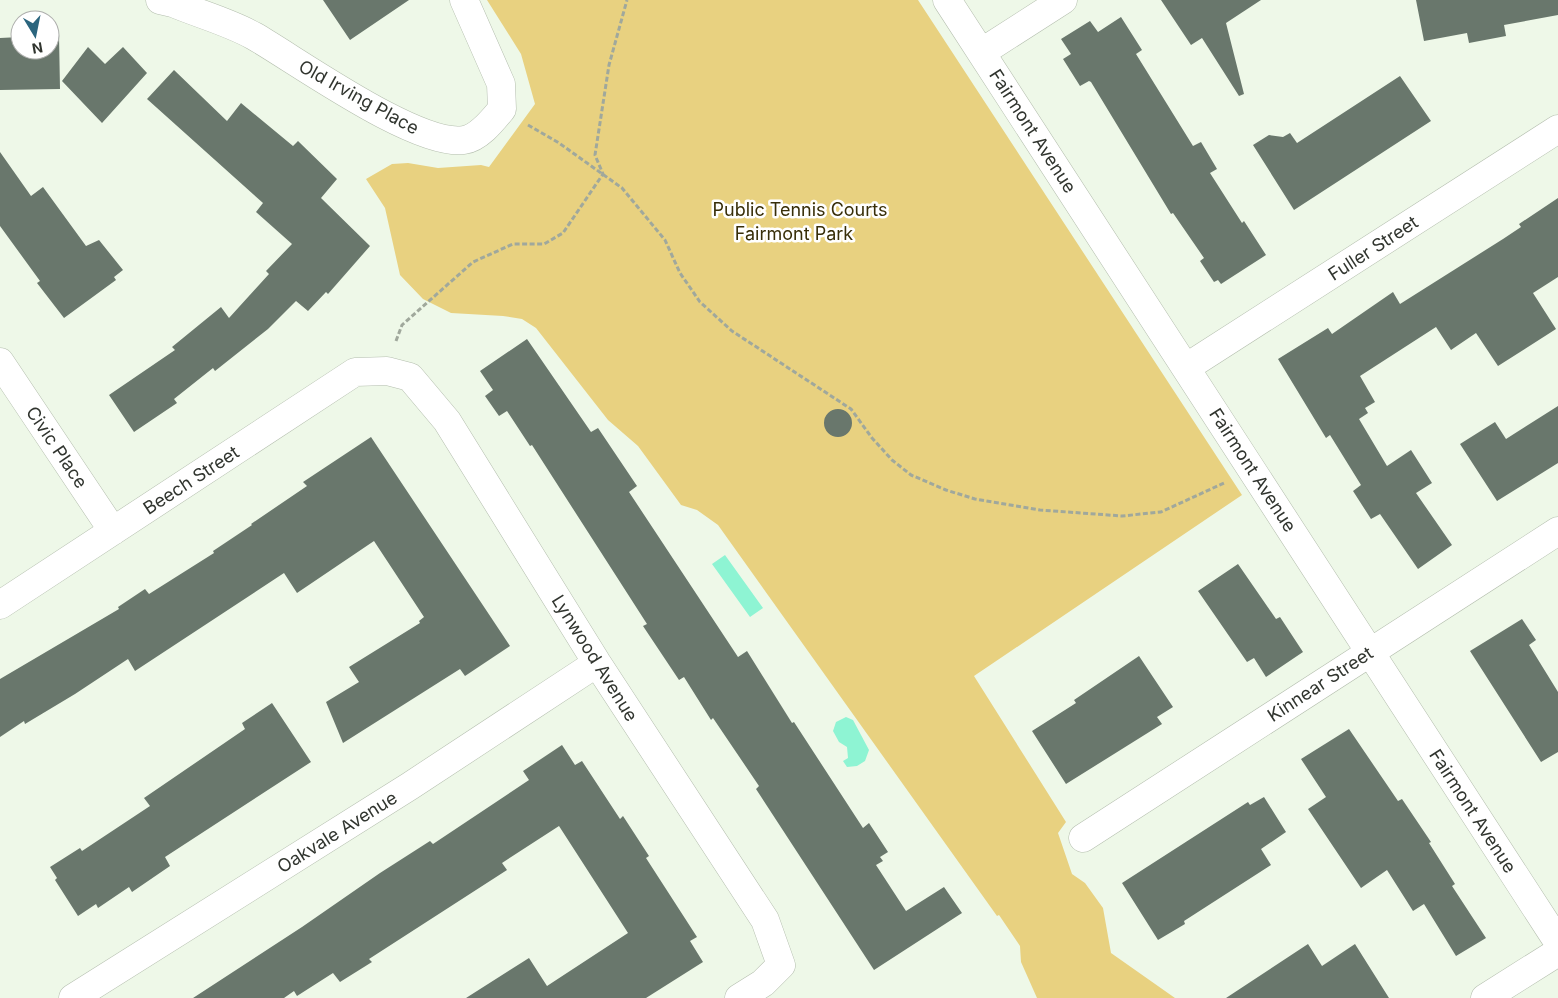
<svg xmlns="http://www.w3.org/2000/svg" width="1558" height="998" font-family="Inter,sans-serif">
<rect width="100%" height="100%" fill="#eef8e8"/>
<path fill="#e8d180" d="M 487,0 L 918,0 L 1242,495 L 974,676 L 1066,822 L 1058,833 L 1072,874 L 1085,883 L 1103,908 L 1111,953 L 1175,998 L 1037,998 L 1021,962 L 1020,946 L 999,915 L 997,916 L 718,525 L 697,510 L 681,505 L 638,446 L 608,420 L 536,328 L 522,319 L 503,316 L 451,313 L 423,299 L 400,275 L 385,208 L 366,179 L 392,164 L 408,163 L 438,168 L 481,165 L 489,167 L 535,104 L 521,54 Z"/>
<path fill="#8ef4d3" d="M 725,555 L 763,608 L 750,617 L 712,564 Z
M 846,717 L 853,720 L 869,750 L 865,761 L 857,766 L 847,767 L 843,761 L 848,758 L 847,747 L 839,742 L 833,731 L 836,722 Z"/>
<path fill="#69776c" d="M 323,0 L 409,0 L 350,40 Z
M 1161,0 L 1261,0 L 1226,23 L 1244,94 L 1239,96 L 1202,38 L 1191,45 Z
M 1416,0 L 1558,0 L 1558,15 L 1504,25 L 1506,36 L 1469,43 L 1467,33 L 1424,41 Z
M 1121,17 L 1142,50 L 1136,54 L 1193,146 L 1201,142 L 1217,169 L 1210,173 L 1242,223 L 1244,221 L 1266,255 L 1221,284 L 1218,280 L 1214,282 L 1200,261 L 1204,258 L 1173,213 L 1171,214 L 1091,82 L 1089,81 L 1080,86 L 1063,59 L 1071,54 L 1061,39 L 1090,21 L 1098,32 Z
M 50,35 L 59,35 L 60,89 L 0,90 L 0,38 L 20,37 L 20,50 L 50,50 Z
M 88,47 L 105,64 L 123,47 L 147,73 L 102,123 L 62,81 Z
M 174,70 L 227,121 L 241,103 L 293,146 L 298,141 L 337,179 L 321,198 L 370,246 L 328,294 L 326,292 L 308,311 L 296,301 L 268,329 L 215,371 L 213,368 L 174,399 L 177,403 L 134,432 L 109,395 L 175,350 L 172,347 L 221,307 L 229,318 L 269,274 L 266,271 L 292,244 L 256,212 L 263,203 L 147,99 Z
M 1400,76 L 1431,121 L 1294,210 L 1253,145 L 1269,135 L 1283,137 L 1290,133 L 1297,143 Z
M 0,152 L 31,196 L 43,187 L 86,246 L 99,240 L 123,270 L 114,277 L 116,280 L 64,318 L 37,283 L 40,281 L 0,226 Z
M 1558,198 L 1558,277 L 1533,293 L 1556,329 L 1498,366 L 1476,333 L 1451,350 L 1436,327 L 1360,376 L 1375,402 L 1365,408 L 1368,413 L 1359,419 L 1387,466 L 1411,450 L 1432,483 L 1416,493 L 1452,545 L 1418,569 L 1380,514 L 1371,519 L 1353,491 L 1361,485 L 1330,435 L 1326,438 L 1278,359 L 1328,328 L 1332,334 L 1393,292 L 1400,304 L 1503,239 L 1521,227 L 1519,224 Z
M 527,339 L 591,432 L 598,428 L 637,486 L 629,492 L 738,657 L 747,651 L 792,723 L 794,722 L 863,828 L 869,823 L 888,852 L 880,857 L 883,861 L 876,865 L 906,911 L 944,887 L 962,913 L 874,970 L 756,789 L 759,786 L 713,718 L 711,720 L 684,677 L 679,680 L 643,626 L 647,624 L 532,445 L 530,446 L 507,411 L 499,416 L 485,396 L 493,390 L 480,371 Z
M 1558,406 L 1558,463 L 1497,501 L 1460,444 L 1495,422 L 1506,439 Z
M824 423a14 14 0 1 1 28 0a14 14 0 1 1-28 0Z
M 371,437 L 510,646 L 465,676 L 460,669 L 343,743 L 326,702 L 359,682 L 349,667 L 420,623 L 419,621 L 424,617 L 374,541 L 297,593 L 284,573 L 135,671 L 128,659 L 75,694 L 25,724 L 24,721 L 0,737 L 0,679 L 119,609 L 118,607 L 145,589 L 149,594 L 214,553 L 213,551 L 252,525 L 251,524 L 307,486 L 303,482 Z
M 1238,564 L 1276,619 L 1280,617 L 1303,652 L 1266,677 L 1254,658 L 1247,662 L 1198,591 Z
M 1522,619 L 1536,640 L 1529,645 L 1558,692 L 1558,752 L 1541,762 L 1470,651 Z
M 1139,656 L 1173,707 L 1157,717 L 1162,724 L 1066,784 L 1032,731 L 1076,703 L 1074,700 Z
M 272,703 L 311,762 L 165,857 L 170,866 L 132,892 L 129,887 L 98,908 L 96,904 L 78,916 L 55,880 L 57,878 L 50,867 L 80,848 L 82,851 L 150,806 L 144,798 L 245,729 L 242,723 Z
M 1349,729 L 1398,801 L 1402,799 L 1431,842 L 1429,843 L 1455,884 L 1452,886 L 1486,938 L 1456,956 L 1424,904 L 1413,911 L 1387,870 L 1361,888 L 1308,809 L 1326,797 L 1301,759 Z
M 562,745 L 575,765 L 582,761 L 620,819 L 623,816 L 649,856 L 646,858 L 697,937 L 690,941 L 703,962 L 646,998 L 466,998 L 529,958 L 547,986 L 628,933 L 559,826 L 502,863 L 507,870 L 369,959 L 372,962 L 340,982 L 333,973 L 297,996 L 294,991 L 284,998 L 193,998 L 302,927 L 380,873 L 430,841 L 433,844 L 529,780 L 523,771 Z
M 1264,797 L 1286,832 L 1261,849 L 1271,865 L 1184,921 L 1185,924 L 1158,940 L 1122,883 L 1248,802 L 1250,805 Z
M 1308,944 L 1322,966 L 1355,944 L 1389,998 L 1226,998 Z"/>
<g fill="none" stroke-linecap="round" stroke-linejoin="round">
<defs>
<path id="minor" d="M 160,0 L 173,3 C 199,14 229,22 254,36 C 299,62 417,147 464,140 C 479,138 493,120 502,109 L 501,84 L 464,0
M 947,0 L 1558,942
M 982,52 L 1063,0
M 0,362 L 113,531
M 1187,367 L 1558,129
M 0,605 L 355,372 L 387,371 L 410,377 L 447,421 L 597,663 L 765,920 L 781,965 L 763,983 L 739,998
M 1083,838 L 1558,531
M 73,998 L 410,786 L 597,663
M 1485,998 L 1558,952"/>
</defs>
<use href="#minor" stroke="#b4beae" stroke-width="29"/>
<path stroke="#a0a89c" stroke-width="3" stroke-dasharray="5 2.5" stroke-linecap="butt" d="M 528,125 L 559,143 L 622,188 L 665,240 L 680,273 L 700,302 L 732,331 L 851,409 L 872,438 L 892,460 L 911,475 L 946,490 L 975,499 L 1040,510 L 1122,516 L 1161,512 L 1224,483
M 396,341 L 402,325 L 473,262 L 513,244 L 544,244 L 563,233 L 603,174 L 595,155 L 609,65 L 627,0"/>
<use href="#minor" stroke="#fff" stroke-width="28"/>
</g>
<g text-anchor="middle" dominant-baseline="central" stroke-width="5" stroke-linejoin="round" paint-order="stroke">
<g font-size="18" fill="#31352f" stroke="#fff">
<text transform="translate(359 97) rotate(29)">Old Irving Place</text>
<text transform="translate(1033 131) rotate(57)">Fairmont Avenue</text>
<text transform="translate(1373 248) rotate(-33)">Fuller Street</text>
<text transform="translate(57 447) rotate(56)">Civic Place</text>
<text transform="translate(1253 470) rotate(57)">Fairmont Avenue</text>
<text transform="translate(191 480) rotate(-33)">Beech Street</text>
<text transform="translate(595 658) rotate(58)">Lynwood Avenue</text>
<text transform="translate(1320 684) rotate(-33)">Kinnear Street</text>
<text transform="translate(1473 811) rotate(57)">Fairmont Avenue</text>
<text transform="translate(337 832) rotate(-32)">Oakvale Avenue</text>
</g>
<g font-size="18" fill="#382e08" stroke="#fff">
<text x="800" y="209">Public Tennis Courts</text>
<text x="794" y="233">Fairmont Park</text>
</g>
</g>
<g transform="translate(35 35) rotate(170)"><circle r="24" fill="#ffffff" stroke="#adaeac"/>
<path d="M0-4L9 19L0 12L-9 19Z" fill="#2b657e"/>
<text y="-8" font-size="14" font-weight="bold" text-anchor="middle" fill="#31352f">N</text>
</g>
</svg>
